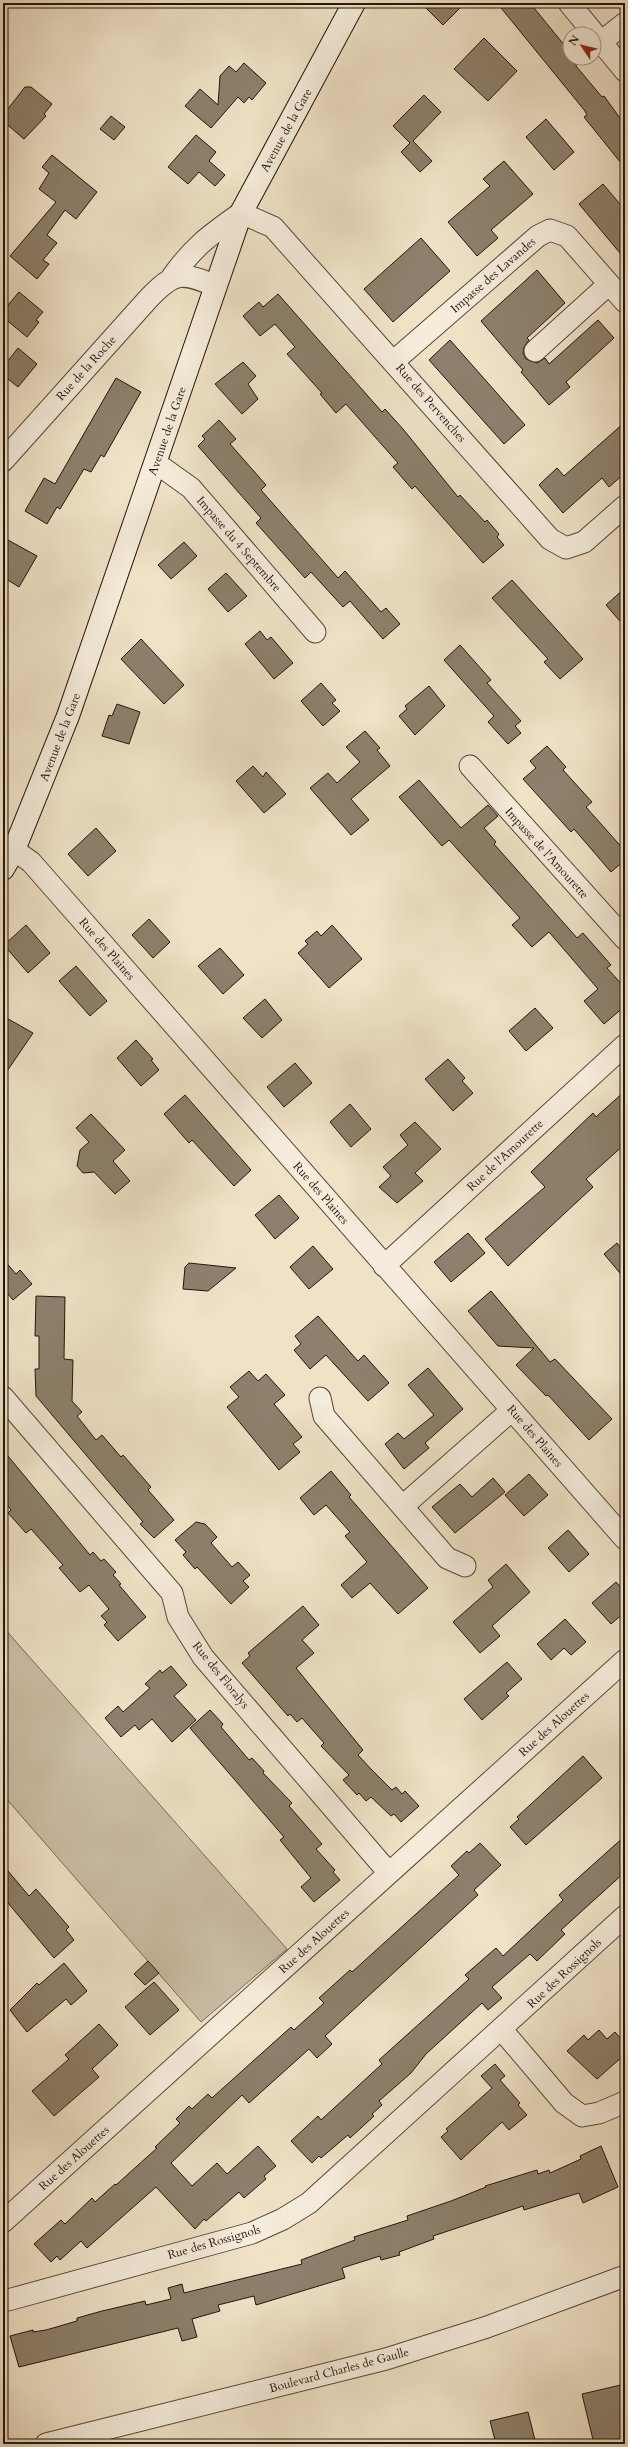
<svg xmlns="http://www.w3.org/2000/svg" width="628" height="2447" font-family="Cardo,serif">
<rect width="100%" height="100%" fill="#efe2c7"/>
<filter id="stains"><feTurbulence type="fractalNoise" baseFrequency=".005" numOctaves="4"/><feColorMatrix values="0 0 0 0 .2 0 0 0 0 .09 0 0 0 0 .02 0 0 0 .5 -.17"/></filter>
<radialGradient id="worn" r=".72"><stop offset=".6" stop-color="#630" stop-opacity="0"/><stop offset="1" stop-color="#630" stop-opacity=".3"/></radialGradient>
<path fill="#ccbfa7" stroke="#786a58" d="M 3,1627 L 287,1949 L 201,2022 L 3,1795 Z"/>
<path fill="#8d806c" stroke="#231509" d="M 421,3 L 465,3 L 443,25 Z
M 497,3 L 530,3 L 570,52 L 570,58 L 577,60 L 576,66 L 602,97 L 604,96 L 625,125 L 625,168 L 584,117 L 587,115 L 585,111 Z
M 484,38 L 517,71 L 488,101 L 454,69 Z
M 244,63 L 266,83 L 252,100 L 249,97 L 244,103 L 238,97 L 211,128 L 185,106 L 200,89 L 218,105 L 220,76 L 229,66 L 236,72 Z
M 25,87 L 31,87 L 52,104 L 44,114 L 46,116 L 24,139 L 3,121 L 3,115 Z
M 424,95 L 441,112 L 413,141 L 432,161 L 420,172 L 401,152 L 410,143 L 393,126 Z
M 111,116 L 125,127 L 114,140 L 100,129 Z
M 546,119 L 574,152 L 554,170 L 526,137 Z
M 196,135 L 216,152 L 209,161 L 225,175 L 215,186 L 199,172 L 188,184 L 168,167 Z
M 52,155 L 97,192 L 76,219 L 65,210 L 47,235 L 57,243 L 43,260 L 49,264 L 37,279 L 10,256 L 56,202 L 39,189 L 49,173 L 42,167 Z
M 504,161 L 533,194 L 491,230 L 498,238 L 477,256 L 448,222 L 490,186 L 483,179 Z
M 603,184 L 625,210 L 625,259 L 579,204 Z
M 421,238 L 450,271 L 393,322 L 364,289 Z
M 537,270 L 565,303 L 527,338 L 529,340 L 524,347 L 523,353 L 526,359 L 537,363 L 545,358 L 549,364 L 598,320 L 614,338 L 566,382 L 570,387 L 549,405 L 521,372 L 523,370 L 481,321 Z
M 19,292 L 43,312 L 36,320 L 39,322 L 27,337 L 3,317 L 3,311 Z
M 278,294 L 382,412 L 385,409 L 403,429 L 458,497 L 460,495 L 485,522 L 487,520 L 499,534 L 497,537 L 504,545 L 483,563 L 415,486 L 412,489 L 393,467 L 398,463 L 346,404 L 336,413 L 320,394 L 322,393 L 287,354 L 295,347 L 275,324 L 260,336 L 243,316 L 259,302 L 263,307 Z
M 450,340 L 525,425 L 504,444 L 429,360 Z
M 18,348 L 37,364 L 18,387 L 3,375 L 3,367 Z
M 243,362 L 256,376 L 248,384 L 258,399 L 242,414 L 215,384 Z
M 116,378 L 141,392 L 104,457 L 101,455 L 91,472 L 84,469 L 60,509 L 57,507 L 47,524 L 25,511 L 44,478 L 55,484 Z
M 219,420 L 236,439 L 230,444 L 266,485 L 261,490 L 338,578 L 345,571 L 381,612 L 386,608 L 400,624 L 383,639 L 350,601 L 343,607 L 311,572 L 305,578 L 256,523 L 261,518 L 198,446 L 205,439 L 202,436 Z
M 625,422 L 625,473 L 609,487 L 602,478 L 563,513 L 539,485 L 557,468 L 564,476 Z
M 8,540 L 37,556 L 19,587 L 3,577 L 3,549 Z
M 184,542 L 197,556 L 171,579 L 158,565 Z
M 226,573 L 247,596 L 228,612 L 208,589 Z
M 512,580 L 583,659 L 560,679 L 544,662 L 548,659 L 492,598 Z
M 625,588 L 625,627 L 606,605 Z
M 260,631 L 267,640 L 271,637 L 293,663 L 274,679 L 245,644 Z
M 141,639 L 184,685 L 164,704 L 121,659 Z
M 460,645 L 491,680 L 487,683 L 521,721 L 515,726 L 521,733 L 508,744 L 488,722 L 494,716 L 444,660 Z
M 321,683 L 336,700 L 332,703 L 340,711 L 323,726 L 301,701 Z
M 429,686 L 445,706 L 415,735 L 399,716 L 407,709 L 405,706 Z
M 117,704 L 140,712 L 129,744 L 102,736 L 109,715 L 112,716 Z
M 365,731 L 380,748 L 377,750 L 390,766 L 351,799 L 369,820 L 351,835 L 310,788 L 328,773 L 337,783 L 360,762 L 346,747 Z
M 547,746 L 566,767 L 563,770 L 592,802 L 586,807 L 625,851 L 625,860 L 611,872 L 574,829 L 571,832 L 523,779 L 536,768 L 530,761 Z
M 253,766 L 263,777 L 266,772 L 286,794 L 264,813 L 236,781 Z
M 419,780 L 461,828 L 488,805 L 498,816 L 484,828 L 496,842 L 494,844 L 577,938 L 583,933 L 611,965 L 607,968 L 625,988 L 625,1006 L 604,1024 L 584,1001 L 598,989 L 549,932 L 532,947 L 512,925 L 520,918 L 449,840 L 442,846 L 399,797 Z
M 96,828 L 116,851 L 88,876 L 68,854 Z
M 149,919 L 170,942 L 153,958 L 132,935 Z
M 26,925 L 50,953 L 28,973 L 4,945 Z
M 332,925 L 362,959 L 329,988 L 298,953 L 308,944 L 305,941 L 317,931 L 321,936 Z
M 220,948 L 244,975 L 223,994 L 198,966 Z
M 76,966 L 107,1001 L 90,1016 L 59,981 Z
M 265,999 L 282,1020 L 262,1038 L 243,1018 Z
M 535,1008 L 553,1028 L 526,1051 L 509,1031 Z
M 3,1016 L 33,1033 L 3,1077 Z
M 136,1040 L 153,1059 L 151,1060 L 159,1070 L 141,1086 L 117,1058 Z
M 448,1059 L 465,1078 L 462,1081 L 473,1093 L 453,1111 L 425,1079 Z
M 295,1063 L 312,1083 L 284,1107 L 267,1087 Z
M 625,1091 L 625,1144 L 586,1179 L 593,1187 L 508,1266 L 485,1239 L 545,1187 L 531,1172 L 593,1113 L 596,1117 Z
M 185,1095 L 251,1170 L 234,1186 L 192,1140 L 189,1143 L 164,1114 Z
M 350,1104 L 371,1129 L 351,1147 L 330,1122 Z
M 91,1114 L 125,1150 L 113,1161 L 130,1181 L 115,1194 L 94,1172 L 83,1173 L 77,1166 L 80,1150 L 89,1142 L 76,1128 Z
M 415,1122 L 441,1149 L 415,1173 L 423,1181 L 397,1203 L 379,1187 L 391,1176 L 383,1167 L 408,1145 L 400,1135 Z
M 279,1195 L 299,1218 L 275,1239 L 255,1215 Z
M 468,1233 L 485,1253 L 451,1282 L 434,1262 Z
M 617,1243 L 625,1253 L 625,1279 L 604,1254 Z
M 313,1246 L 333,1269 L 309,1289 L 290,1267 Z
M 3,1259 L 16,1274 L 20,1270 L 32,1284 L 13,1300 L 3,1288 Z
M 189,1263 L 236,1268 L 208,1291 L 183,1289 L 185,1267 Z
M 491,1291 L 550,1362 L 555,1359 L 612,1419 L 589,1440 L 548,1395 L 546,1396 L 516,1365 L 534,1348 L 498,1346 L 468,1311 Z
M 36,1296 L 65,1297 L 64,1359 L 73,1360 L 72,1401 L 82,1412 L 77,1416 L 96,1440 L 102,1435 L 121,1457 L 123,1455 L 151,1487 L 148,1490 L 174,1520 L 154,1538 L 140,1524 L 143,1522 L 36,1396 L 35,1369 L 39,1369 L 39,1336 L 35,1336 Z
M 318,1316 L 358,1361 L 364,1355 L 389,1383 L 368,1401 L 326,1355 L 310,1369 L 294,1350 L 301,1344 L 295,1336 Z
M 428,1368 L 463,1409 L 425,1443 L 429,1448 L 404,1469 L 385,1444 L 398,1433 L 404,1439 L 434,1415 L 408,1385 Z
M 249,1371 L 258,1381 L 266,1374 L 285,1395 L 274,1404 L 302,1437 L 293,1444 L 300,1452 L 279,1470 L 227,1407 L 239,1397 L 230,1387 Z
M 3,1450 L 90,1555 L 93,1552 L 101,1561 L 104,1559 L 116,1572 L 113,1575 L 121,1584 L 119,1585 L 146,1617 L 118,1641 L 104,1625 L 107,1622 L 101,1616 L 109,1609 L 89,1585 L 80,1592 L 59,1568 L 63,1565 L 31,1529 L 26,1533 L 8,1513 L 11,1510 L 3,1499 Z
M 331,1471 L 351,1495 L 349,1497 L 428,1588 L 398,1614 L 370,1583 L 352,1598 L 341,1585 L 367,1562 L 345,1536 L 350,1532 L 326,1505 L 314,1515 L 300,1498 Z
M 529,1474 L 548,1495 L 524,1516 L 505,1495 Z
M 493,1478 L 505,1492 L 455,1533 L 432,1507 L 460,1484 L 472,1497 Z
M 196,1522 L 205,1524 L 217,1537 L 211,1543 L 232,1567 L 238,1562 L 250,1575 L 243,1581 L 249,1587 L 231,1604 L 197,1567 L 195,1569 L 183,1555 L 186,1552 L 175,1540 Z
M 568,1530 L 589,1554 L 569,1572 L 548,1548 Z
M 506,1564 L 530,1592 L 492,1626 L 500,1636 L 480,1653 L 453,1622 L 493,1587 L 488,1580 Z
M 616,1582 L 625,1592 L 625,1612 L 611,1624 L 592,1603 Z
M 303,1606 L 319,1625 L 302,1640 L 314,1653 L 296,1668 L 363,1750 L 358,1755 L 371,1769 L 392,1790 L 396,1787 L 402,1794 L 405,1791 L 419,1806 L 401,1822 L 394,1814 L 391,1816 L 371,1797 L 366,1801 L 359,1793 L 357,1795 L 343,1780 L 349,1775 L 321,1746 L 324,1743 L 302,1718 L 297,1722 L 290,1714 L 288,1716 L 242,1663 L 250,1656 L 248,1653 Z
M 565,1619 L 586,1642 L 571,1655 L 564,1648 L 551,1660 L 537,1644 Z
M 507,1662 L 522,1679 L 506,1693 L 509,1696 L 482,1720 L 464,1699 Z
M 171,1666 L 187,1685 L 174,1696 L 196,1720 L 172,1742 L 152,1719 L 139,1730 L 135,1725 L 121,1737 L 105,1718 L 118,1706 L 123,1712 L 150,1688 L 145,1684 L 160,1670 L 162,1673 Z
M 210,1710 L 223,1724 L 221,1727 L 249,1760 L 252,1758 L 264,1771 L 263,1773 L 292,1803 L 289,1806 L 322,1844 L 316,1849 L 335,1870 L 333,1872 L 340,1880 L 314,1902 L 301,1887 L 311,1878 L 280,1840 L 284,1837 L 190,1728 Z
M 583,1756 L 602,1778 L 526,1845 L 510,1827 L 519,1819 L 517,1817 Z
M 625,1836 L 625,1872 L 561,1930 L 565,1934 L 537,1961 L 530,1954 L 492,1987 L 502,1998 L 488,2010 L 482,2003 L 426,2054 L 411,2073 L 379,2101 L 382,2105 L 372,2114 L 374,2116 L 350,2138 L 348,2135 L 321,2158 L 319,2156 L 312,2163 L 291,2141 L 318,2116 L 321,2120 L 382,2064 L 379,2060 L 469,1979 L 465,1975 L 496,1948 L 503,1956 L 563,1900 L 559,1895 Z
M 480,1843 L 501,1865 L 474,1890 L 478,1895 L 325,2036 L 332,2044 L 317,2058 L 309,2049 L 249,2103 L 242,2095 L 171,2163 L 192,2186 L 217,2163 L 227,2174 L 258,2146 L 276,2166 L 264,2176 L 266,2179 L 244,2198 L 239,2192 L 206,2221 L 204,2219 L 195,2229 L 156,2187 L 87,2248 L 81,2241 L 60,2260 L 57,2256 L 51,2262 L 34,2244 L 61,2220 L 65,2224 L 92,2198 L 95,2202 L 115,2184 L 116,2185 L 157,2148 L 155,2147 L 180,2123 L 176,2119 L 189,2106 L 192,2109 L 208,2094 L 212,2098 L 291,2027 L 294,2030 L 324,2003 L 319,1998 L 350,1970 L 352,1972 L 459,1875 L 451,1866 L 467,1851 L 469,1853 Z
M 3,1865 L 29,1896 L 36,1889 L 69,1927 L 66,1930 L 74,1940 L 54,1958 L 3,1897 Z
M 148,1961 L 159,1973 L 145,1985 L 134,1974 Z
M 64,1963 L 87,1991 L 71,2005 L 66,1999 L 27,2032 L 10,2010 L 37,1983 L 39,1985 Z
M 154,1982 L 179,2010 L 150,2035 L 125,2007 Z
M 99,2024 L 118,2045 L 92,2069 L 99,2077 L 54,2116 L 32,2091 L 69,2059 L 65,2055 Z
M 599,2030 L 607,2039 L 615,2032 L 625,2043 L 625,2048 L 620,2053 L 623,2056 L 597,2079 L 567,2051 L 584,2035 L 588,2040 Z
M 495,2064 L 505,2076 L 500,2080 L 520,2103 L 518,2105 L 527,2115 L 509,2130 L 502,2122 L 461,2160 L 441,2137 L 448,2131 L 446,2129 L 492,2088 L 481,2076 Z
M 601,2146 L 618,2187 L 583,2203 L 579,2193 L 524,2210 L 523,2206 L 433,2236 L 434,2239 L 399,2252 L 400,2255 L 381,2260 L 380,2256 L 342,2268 L 345,2278 L 256,2305 L 254,2296 L 218,2305 L 220,2311 L 192,2319 L 197,2337 L 182,2341 L 178,2328 L 19,2367 L 10,2336 L 33,2330 L 33,2332 L 46,2330 L 77,2321 L 77,2318 L 102,2311 L 145,2301 L 146,2305 L 171,2299 L 168,2288 L 182,2284 L 184,2293 L 302,2264 L 301,2260 L 355,2240 L 354,2237 L 408,2220 L 407,2216 L 451,2201 L 486,2187 L 485,2186 L 537,2170 L 538,2174 L 549,2170 L 550,2173 L 581,2159 L 580,2156 Z
M 625,2384 L 625,2444 L 594,2444 L 582,2394 Z
M 528,2412 L 536,2444 L 496,2444 L 490,2421 Z"/>
<g fill="none" stroke-linecap="round" stroke-linejoin="round">
<defs>
<path id="street" d="M 569,3 L 625,71
M 601,42 L 625,23
M 172,277 C 194,246 210,235 241,213 L 273,227 L 550,539 L 566,548 L 584,542 L 625,506
M 535,351 L 609,284
M 394,361 L 538,236 L 550,230 L 567,236 L 625,302
M 3,461 L 149,298 C 175,271 182,272 216,286
M 156,463 L 191,488 L 315,632
M 470,766 L 625,939
M 14,850 L 31,862 L 625,1539
M 384,1266 L 625,1045
M 3,1397 L 172,1593 L 178,1617 L 203,1657 L 389,1873
M 320,1398 L 324,1416 L 447,1558 L 465,1566
M 403,1506 L 512,1410
M 502,2030 L 564,2103 L 582,2116 L 599,2113 L 625,2102
M 3,2222 L 625,1660
M 3,2299 L 8,2300 L 252,2233 L 283,2219 L 309,2203 L 625,1916
M 46,2444 L 386,2359 L 487,2327 L 625,2276"/>
<path id="secondary" d="M 3,869 L 14,850 L 68,716 L 241,213 L 354,3"/>
</defs>
<use href="#street" stroke="#564838" stroke-width="23"/>
<use href="#secondary" stroke="#231509" stroke-width="24"/>
<use href="#street" stroke="#f5ecdb" stroke-width="21"/>
<use href="#secondary" stroke="#f5ecdb" stroke-width="22"/>
</g>
<g text-anchor="middle" dominant-baseline="central" stroke-width="3" stroke-linejoin="round" paint-order="stroke">
<g font-size="12" fill="#231509" stroke="#f5ecdb">
<text transform="translate(286 130) rotate(-61)">Avenue de la Gare</text>
<text transform="translate(493 275) rotate(-41)">Impasse des Lavandes</text>
<text transform="translate(86 368) rotate(-48)">Rue de la Roche</text>
<text transform="translate(431 403) rotate(49)">Rue des Pervenches</text>
<text transform="translate(167 431) rotate(-71)">Avenue de la Gare</text>
<text transform="translate(239 544) rotate(49)">Impasse du 4 Septembre</text>
<text transform="translate(60 737) rotate(-69)">Avenue de la Gare</text>
<text transform="translate(547 853) rotate(48)">Impasse de l'Amourette</text>
<text transform="translate(107 949) rotate(49)">Rue des Plaines</text>
<text transform="translate(505 1155) rotate(-43)">Rue de l'Amourette</text>
<text transform="translate(321 1193) rotate(49)">Rue des Plaines</text>
<text transform="translate(535 1436) rotate(49)">Rue des Plaines</text>
<text transform="translate(221 1675) rotate(51)">Rue des Floralys</text>
<text transform="translate(554 1724) rotate(-42)">Rue des Alouettes</text>
<text transform="translate(314 1941) rotate(-42)">Rue des Alouettes</text>
<text transform="translate(564 1973) rotate(-43)">Rue des Rossignols</text>
<text transform="translate(74 2158) rotate(-42)">Rue des Alouettes</text>
<text transform="translate(214 2242) rotate(-16)">Rue des Rossignols</text>
<text transform="translate(339 2370) rotate(-15)">Boulevard Charles de Gaulle</text>
</g>
</g>
<rect width="628" height="2447" fill="none" stroke="#efe2c7" stroke-width="16"/>
<rect x="4" y="4" width="620" height="2439" fill="none" stroke="#231509" stroke-width="2"/>
<rect x="8" y="8" width="612" height="2431" fill="none" stroke="#231509"/>
<g transform="translate(582 46) rotate(305)"><circle r="19" fill="#f5ecdb" stroke="#a19687"/>
<path d="M0-3L7 15L0 10L-7 15Z" fill="#8f2418"/>
<text y="-6" font-size="11" font-weight="bold" text-anchor="middle" fill="#231509">N</text>
</g>
<rect width="100%" height="100%" filter="url(#stains)"/>
<rect width="100%" height="100%" fill="url(#worn)"/>
</svg>
